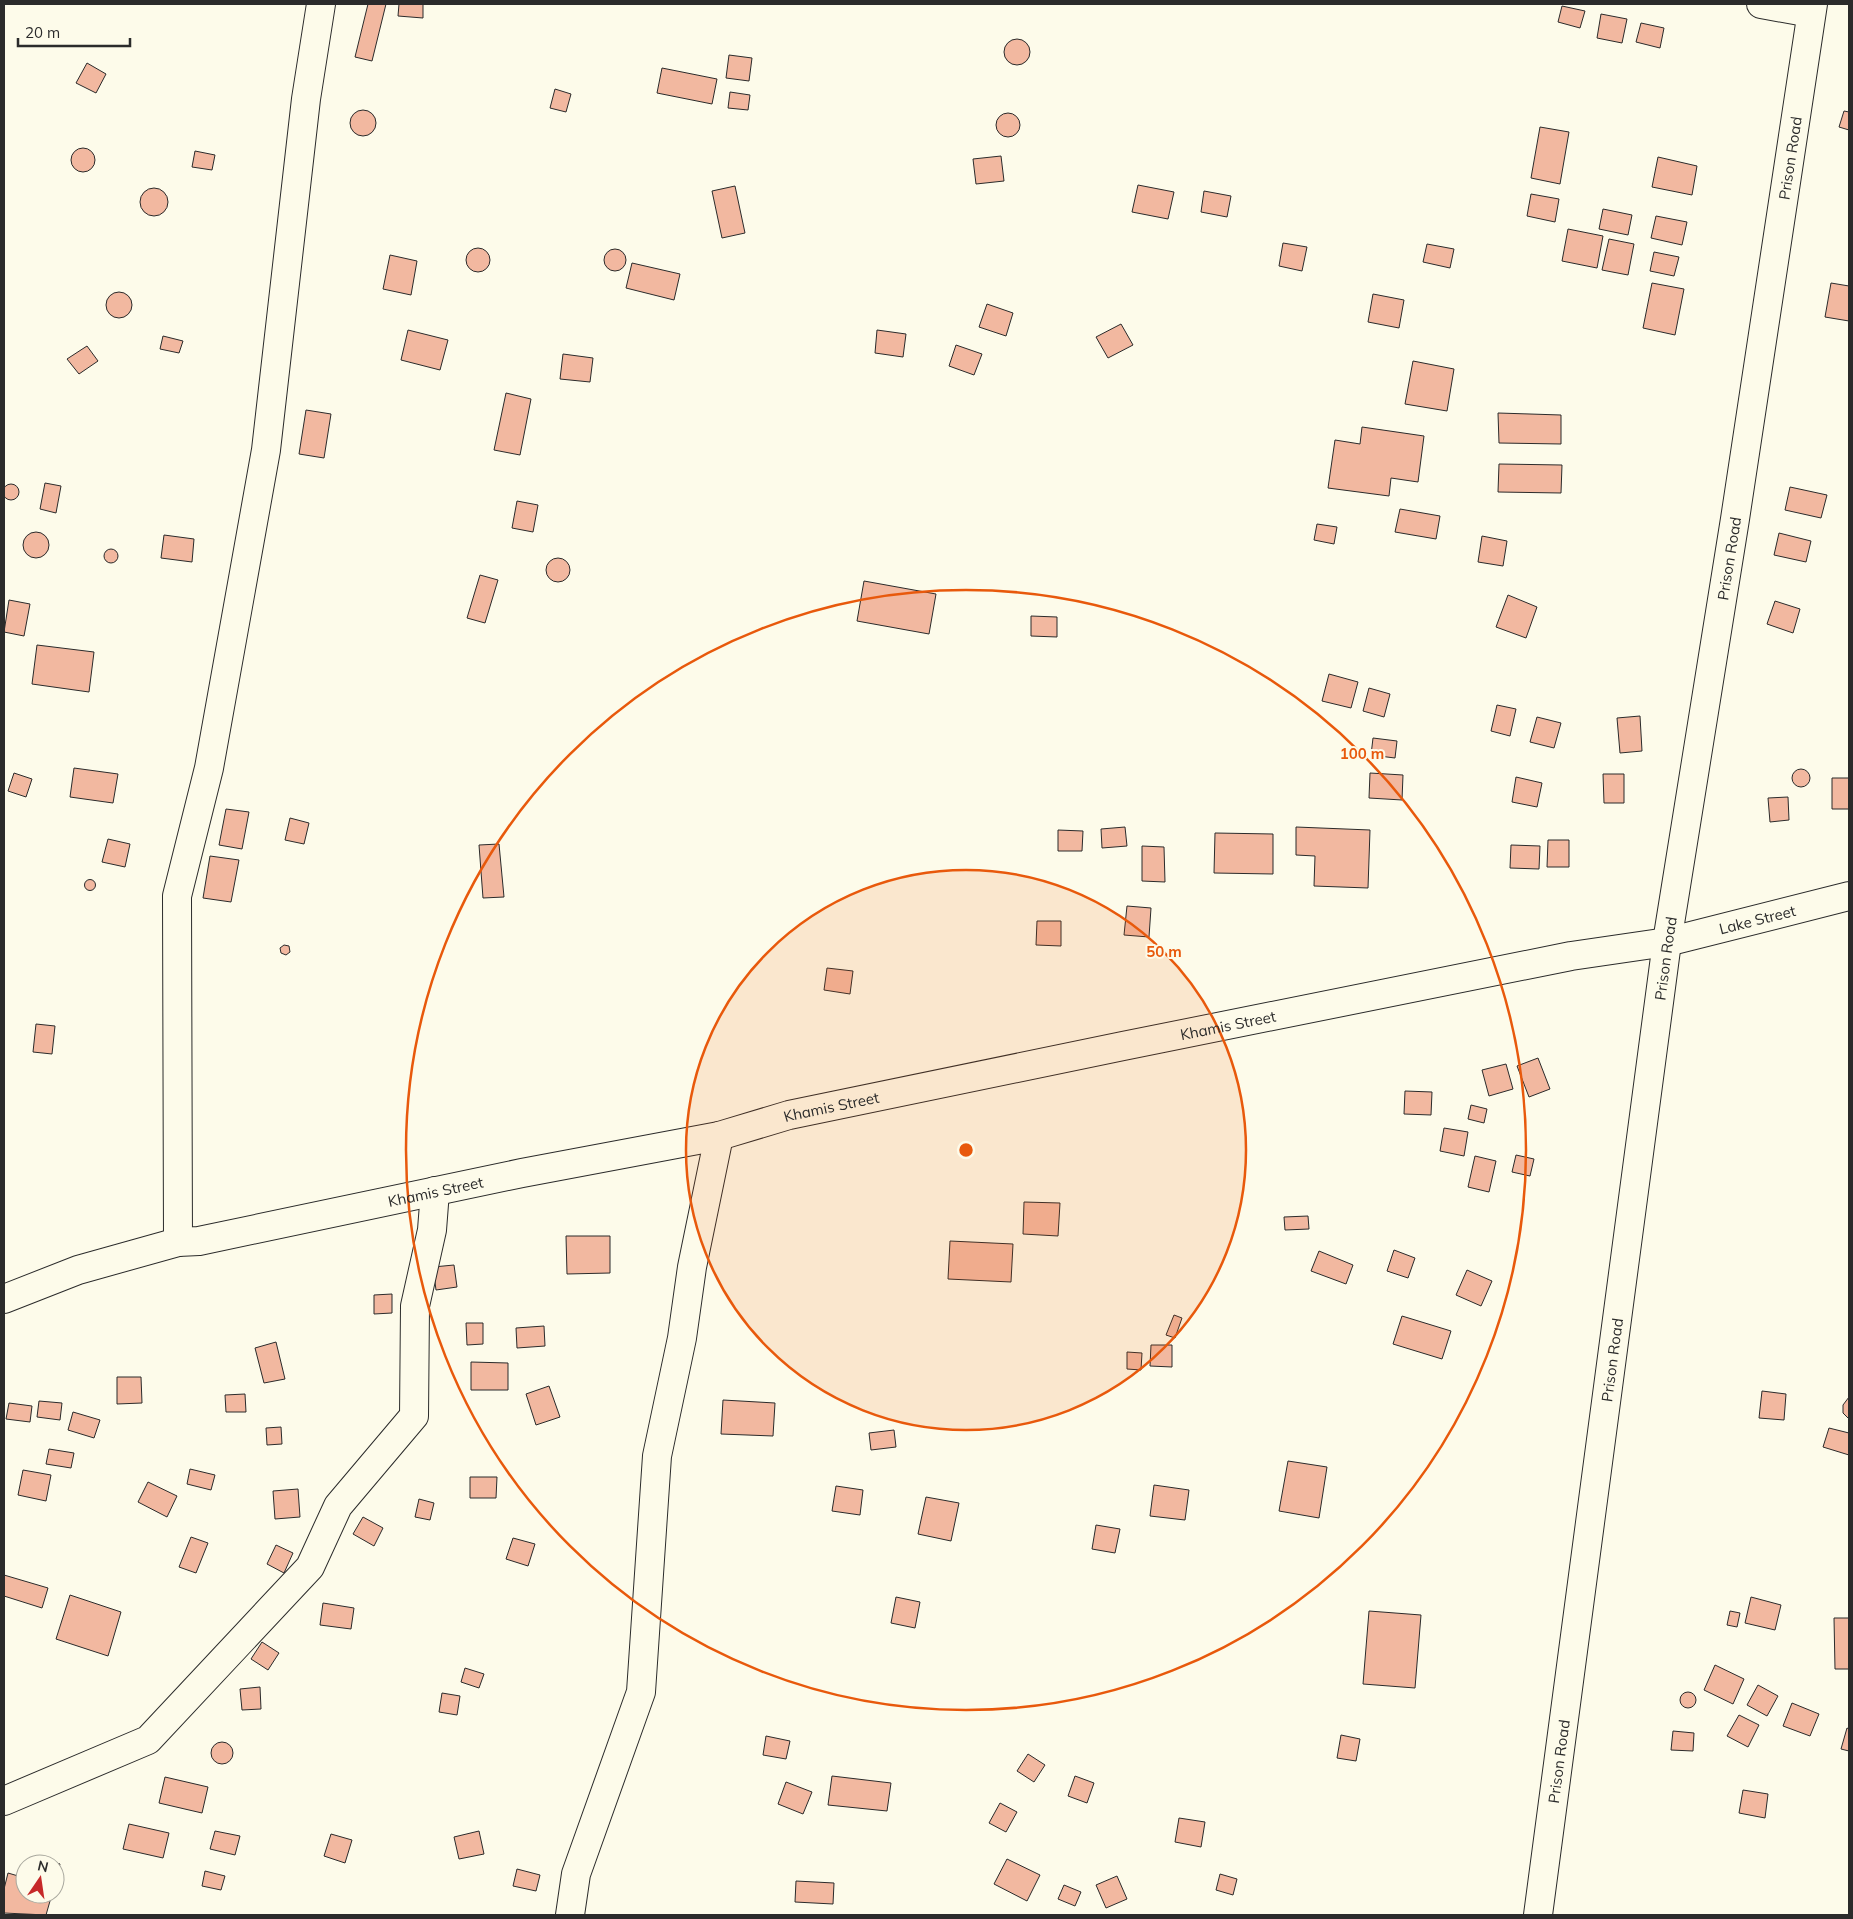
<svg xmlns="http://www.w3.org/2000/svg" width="1853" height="1919" font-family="Mulish,sans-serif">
<rect width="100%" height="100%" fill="#fdfbea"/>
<path fill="#f2b8a0" stroke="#2b2b2b" d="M 368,4 L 386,4 L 372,61 L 355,57 Z
M 399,4 L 423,4 L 423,18 L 398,16 Z
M 1562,6 L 1585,11 L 1580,28 L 1558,22 Z
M 1601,14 L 1627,19 L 1622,43 L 1597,38 Z
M 1641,23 L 1664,28 L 1660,48 L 1636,42 Z
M1004 52a13 13 0 1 1 26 0a13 13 0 1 1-26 0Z
M 729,55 L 752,58 L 749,81 L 726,78 Z
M 87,63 L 106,74 L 96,93 L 76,83 Z
M 662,68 L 717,79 L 712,104 L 657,93 Z
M 555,89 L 571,94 L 566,112 L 550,108 Z
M 730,92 L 750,95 L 748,110 L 728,108 Z
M350 123a13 13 0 1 1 26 0a13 13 0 1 1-26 0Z
M 1844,111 L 1849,112 L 1849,130 L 1839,127 Z
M996 125a12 12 0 1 1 24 0a12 12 0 1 1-24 0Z
M 1540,127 L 1569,132 L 1560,184 L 1531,178 Z
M71 160a12 12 0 1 1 24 0a12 12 0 1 1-24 0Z
M 195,151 L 215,155 L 212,170 L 192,167 Z
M 1001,156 L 1004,181 L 976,184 L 973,159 Z
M 1658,157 L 1697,166 L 1692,195 L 1652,187 Z
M 1138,185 L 1174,192 L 1168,219 L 1132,212 Z
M 735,186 L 745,233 L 722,238 L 712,191 Z
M140 202a14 14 0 1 1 28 0a14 14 0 1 1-28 0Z
M 1204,191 L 1231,196 L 1227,217 L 1201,212 Z
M 1531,194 L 1559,199 L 1555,222 L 1527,216 Z
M 1603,209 L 1632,215 L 1628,235 L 1599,229 Z
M 1656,216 L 1687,222 L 1682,245 L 1651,238 Z
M 1568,229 L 1603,236 L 1597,268 L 1562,261 Z
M 1609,239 L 1634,244 L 1628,275 L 1602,270 Z
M 1283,243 L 1307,247 L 1302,271 L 1279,266 Z
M 1427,244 L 1454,249 L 1450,268 L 1423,262 Z
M466 260a12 12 0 1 1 24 0a12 12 0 1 1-24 0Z
M604 260a11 11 0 1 1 22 0a11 11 0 1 1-22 0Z
M 1654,252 L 1679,257 L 1674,276 L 1650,271 Z
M 390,255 L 417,261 L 411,295 L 383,289 Z
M 632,263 L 680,274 L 674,300 L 626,288 Z
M 1652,283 L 1684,289 L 1675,335 L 1643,328 Z
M 1831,283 L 1849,286 L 1849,321 L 1825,317 Z
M106 305a13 13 0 1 1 26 0a13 13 0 1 1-26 0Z
M 1373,294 L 1404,300 L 1399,328 L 1368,322 Z
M 987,304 L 1013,313 L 1006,336 L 979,327 Z
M 1121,324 L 1133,345 L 1108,358 L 1096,337 Z
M 408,330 L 448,340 L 440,370 L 401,360 Z
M 877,330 L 906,334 L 903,357 L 875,353 Z
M 163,336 L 183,341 L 179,353 L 160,349 Z
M 956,345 L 982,354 L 974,375 L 949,366 Z
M 87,346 L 98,361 L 79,374 L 67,359 Z
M 563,354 L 593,358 L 590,382 L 560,379 Z
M 1413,361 L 1454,369 L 1447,411 L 1405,404 Z
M 506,393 L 531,399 L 520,455 L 494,450 Z
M 306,410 L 331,414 L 324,458 L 299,454 Z
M 1498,413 L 1561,415 L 1561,444 L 1499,443 Z
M 1362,427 L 1424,436 L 1418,482 L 1391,478 L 1389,496 L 1328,488 L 1335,440 L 1360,444 Z
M 1499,464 L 1562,465 L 1561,493 L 1498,492 Z
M 45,483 L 61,486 L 56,513 L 40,509 Z
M3 492a8 8 0 1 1 16 0a8 8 0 1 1-16 0Z
M 1790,487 L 1827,495 L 1821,518 L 1785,510 Z
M 517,501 L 538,505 L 533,532 L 512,528 Z
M 1400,509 L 1440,516 L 1436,539 L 1395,532 Z
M 1317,524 L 1337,527 L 1334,544 L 1314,540 Z
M23 545a13 13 0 1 1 26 0a13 13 0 1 1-26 0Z
M 1779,533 L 1811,541 L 1806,562 L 1774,555 Z
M 164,535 L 194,539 L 192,562 L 161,558 Z
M 1482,536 L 1507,541 L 1503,566 L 1478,562 Z
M104 556a7 7 0 1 1 14 0a7 7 0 1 1-14 0Z
M546 570a12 12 0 1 1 24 0a12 12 0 1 1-24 0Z
M 480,575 L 498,580 L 485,623 L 467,618 Z
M 864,581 L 936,594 L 929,634 L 857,621 Z
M 1508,595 L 1537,607 L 1526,638 L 1496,627 Z
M 9,600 L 30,604 L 24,636 L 4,632 Z
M 1775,601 L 1800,609 L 1793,633 L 1767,624 Z
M 1031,616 L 1057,617 L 1057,637 L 1031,636 Z
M 37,645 L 94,652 L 89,692 L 32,684 Z
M 1329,674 L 1358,682 L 1351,708 L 1322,701 Z
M 1369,688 L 1390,694 L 1384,717 L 1363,711 Z
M 1497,705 L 1516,709 L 1510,736 L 1491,731 Z
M 1640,716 L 1642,751 L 1620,753 L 1617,718 Z
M 1537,717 L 1561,723 L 1554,748 L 1530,742 Z
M 1373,738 L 1397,741 L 1395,758 L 1371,755 Z
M 74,768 L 118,774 L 113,803 L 70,797 Z
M1792 778a9 9 0 1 1 18 0a9 9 0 1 1-18 0Z
M 14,773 L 32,779 L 26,797 L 8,791 Z
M 1370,773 L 1403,775 L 1402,800 L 1369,798 Z
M 1603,774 L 1624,774 L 1624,803 L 1604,803 Z
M 1516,777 L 1542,783 L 1537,807 L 1512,802 Z
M 1832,778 L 1849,778 L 1849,809 L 1832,809 Z
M 1788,797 L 1789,820 L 1770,822 L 1768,798 Z
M 226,809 L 249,812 L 242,849 L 219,845 Z
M 290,818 L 309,823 L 304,844 L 285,840 Z
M 1125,827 L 1127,846 L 1102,848 L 1101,829 Z
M 1296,827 L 1370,830 L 1368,888 L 1314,886 L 1315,856 L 1296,855 Z
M 1058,830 L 1083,831 L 1082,851 L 1058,851 Z
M 1215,833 L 1273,834 L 1273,874 L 1214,873 Z
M 108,839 L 130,844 L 125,867 L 102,862 Z
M 1548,840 L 1569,840 L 1569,867 L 1547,867 Z
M 499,844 L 504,897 L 483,898 L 479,845 Z
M 1511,845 L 1540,846 L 1539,869 L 1510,868 Z
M 1142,846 L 1164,847 L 1165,882 L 1142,881 Z
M 210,856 L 239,860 L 231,902 L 203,898 Z
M84.5 885a5.5 5.5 0 1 1 11 0a5.5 5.5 0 1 1-11 0Z
M 1127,906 L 1151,908 L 1149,937 L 1124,935 Z
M 1037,921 L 1061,921 L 1061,946 L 1036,945 Z
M 284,945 L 289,946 L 290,952 L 286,955 L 281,953 L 280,948 Z
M 827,968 L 853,971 L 850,994 L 824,990 Z
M 36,1024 L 55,1026 L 52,1054 L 33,1052 Z
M 1538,1058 L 1550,1089 L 1529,1097 L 1517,1066 Z
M 1506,1064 L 1513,1089 L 1489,1096 L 1482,1070 Z
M 1405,1091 L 1432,1092 L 1431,1115 L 1404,1114 Z
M 1471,1105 L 1487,1109 L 1484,1123 L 1468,1119 Z
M 1444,1128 L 1468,1132 L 1464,1156 L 1440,1151 Z
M 1516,1155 L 1534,1159 L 1530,1176 L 1512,1172 Z
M 1475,1156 L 1496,1161 L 1489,1192 L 1468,1187 Z
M 1024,1202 L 1060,1203 L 1058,1236 L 1023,1234 Z
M 1308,1216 L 1309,1229 L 1285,1230 L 1284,1217 Z
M 566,1236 L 610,1236 L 610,1273 L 567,1274 Z
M 950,1241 L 1013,1244 L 1011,1282 L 948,1279 Z
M 1394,1250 L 1415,1258 L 1408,1278 L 1387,1271 Z
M 1319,1251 L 1353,1265 L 1346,1284 L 1311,1271 Z
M 454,1265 L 457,1287 L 436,1290 L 433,1267 Z
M 1467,1270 L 1492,1281 L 1481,1306 L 1456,1295 Z
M 392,1294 L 392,1313 L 374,1314 L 374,1295 Z
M 1174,1315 L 1182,1318 L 1175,1338 L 1166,1335 Z
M 1402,1316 L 1451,1331 L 1442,1359 L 1393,1344 Z
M 466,1323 L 483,1323 L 483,1344 L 467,1345 Z
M 544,1326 L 545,1346 L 517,1348 L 516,1328 Z
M 276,1342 L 285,1379 L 264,1383 L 255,1348 Z
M 1151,1345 L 1172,1345 L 1172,1367 L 1150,1366 Z
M 1127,1352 L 1142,1353 L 1141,1370 L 1127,1369 Z
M 471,1362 L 508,1363 L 508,1390 L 471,1390 Z
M 117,1377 L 141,1377 L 142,1403 L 117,1404 Z
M 549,1386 L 560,1417 L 536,1425 L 526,1394 Z
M 1762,1391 L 1786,1394 L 1784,1420 L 1759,1418 Z
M 245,1394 L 246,1412 L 226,1412 L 225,1395 Z
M 1849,1397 L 1849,1419 L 1843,1413 L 1843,1405 Z
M 723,1400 L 775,1403 L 773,1436 L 721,1434 Z
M 39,1401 L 62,1403 L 60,1420 L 37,1417 Z
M 9,1403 L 32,1406 L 30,1422 L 6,1419 Z
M 73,1412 L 100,1420 L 94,1438 L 68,1430 Z
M 281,1427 L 282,1444 L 267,1445 L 266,1428 Z
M 1829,1428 L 1849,1433 L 1849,1455 L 1823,1447 Z
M 894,1430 L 896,1447 L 871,1450 L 869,1433 Z
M 49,1449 L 74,1453 L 71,1468 L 46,1464 Z
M 1288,1461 L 1327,1467 L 1319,1518 L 1279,1511 Z
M 190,1469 L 215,1475 L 211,1490 L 187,1484 Z
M 23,1470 L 51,1475 L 46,1501 L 18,1495 Z
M 470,1477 L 497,1477 L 496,1498 L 470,1498 Z
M 148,1482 L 177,1496 L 167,1517 L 138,1502 Z
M 1154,1485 L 1189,1490 L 1185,1520 L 1150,1516 Z
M 836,1486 L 863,1490 L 860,1515 L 832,1511 Z
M 298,1489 L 300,1517 L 275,1519 L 273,1491 Z
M 926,1497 L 959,1503 L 951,1541 L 918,1534 Z
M 419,1499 L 434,1503 L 430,1520 L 415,1517 Z
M 363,1517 L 383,1528 L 374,1546 L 353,1534 Z
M 1096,1525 L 1120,1529 L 1115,1553 L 1092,1549 Z
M 191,1537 L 208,1543 L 196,1573 L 179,1567 Z
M 513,1538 L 535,1544 L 528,1566 L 506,1559 Z
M 276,1545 L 293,1553 L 284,1573 L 267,1564 Z
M 4,1575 L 48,1588 L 42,1608 L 4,1596 Z
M 70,1595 L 121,1612 L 108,1656 L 56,1639 Z
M 896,1597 L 920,1602 L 915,1628 L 891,1623 Z
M 1751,1597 L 1781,1605 L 1775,1630 L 1745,1623 Z
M 323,1603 L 354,1608 L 351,1629 L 320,1625 Z
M 1369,1611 L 1421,1615 L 1415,1688 L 1363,1684 Z
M 1730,1611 L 1740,1613 L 1737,1627 L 1727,1625 Z
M 1834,1618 L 1849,1618 L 1849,1669 L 1835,1669 Z
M 262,1642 L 279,1653 L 268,1670 L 251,1659 Z
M 1715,1665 L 1744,1679 L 1733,1704 L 1704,1690 Z
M 465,1668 L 484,1674 L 479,1688 L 461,1682 Z
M 1758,1685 L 1778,1696 L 1767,1716 L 1747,1705 Z
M 260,1687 L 261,1709 L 242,1710 L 240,1689 Z
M1680 1700a8 8 0 1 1 16 0a8 8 0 1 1-16 0Z
M 442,1693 L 460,1696 L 457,1715 L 439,1712 Z
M 1792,1703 L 1819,1714 L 1810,1736 L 1783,1726 Z
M 1739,1715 L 1759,1725 L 1748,1747 L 1727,1736 Z
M 1847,1728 L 1849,1729 L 1849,1751 L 1841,1749 Z
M 1673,1731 L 1694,1733 L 1693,1751 L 1671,1750 Z
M 1341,1735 L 1360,1739 L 1356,1761 L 1337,1758 Z
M 766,1736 L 790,1741 L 786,1759 L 763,1755 Z
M211 1753a11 11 0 1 1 22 0a11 11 0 1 1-22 0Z
M 1028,1754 L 1045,1765 L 1034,1782 L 1017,1771 Z
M 832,1776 L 891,1783 L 887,1811 L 828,1805 Z
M 1075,1776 L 1094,1783 L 1087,1803 L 1068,1796 Z
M 165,1777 L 208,1787 L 202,1813 L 159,1803 Z
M 786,1782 L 812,1792 L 803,1814 L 778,1804 Z
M 1743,1790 L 1768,1794 L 1765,1818 L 1739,1813 Z
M 1000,1803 L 1017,1812 L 1006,1832 L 989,1823 Z
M 1179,1818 L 1205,1822 L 1201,1847 L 1175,1842 Z
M 129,1824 L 169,1833 L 163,1858 L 123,1849 Z
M 215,1831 L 240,1836 L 235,1855 L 210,1849 Z
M 479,1831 L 484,1854 L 459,1859 L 454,1837 Z
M 331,1834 L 352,1840 L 345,1863 L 324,1856 Z
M 36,1857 L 60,1864 L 55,1882 L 55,1864 L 34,1864 Z
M 1007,1859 L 1040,1875 L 1027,1901 L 994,1884 Z
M 517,1869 L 540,1875 L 536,1891 L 513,1886 Z
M 205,1871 L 225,1876 L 221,1890 L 202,1886 Z
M 8,1873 L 25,1878 L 25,1894 L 52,1894 L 46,1915 L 4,1913 L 4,1889 Z
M 1220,1874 L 1237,1879 L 1233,1895 L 1216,1890 Z
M 1117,1876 L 1127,1899 L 1106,1908 L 1096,1885 Z
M 796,1881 L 834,1883 L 833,1904 L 795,1902 Z
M 1064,1885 L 1081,1892 L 1075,1906 L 1058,1899 Z"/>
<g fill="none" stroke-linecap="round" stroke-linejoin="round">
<defs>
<g id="minor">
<path d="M 1761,4 L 1811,13"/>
<path d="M 178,1242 L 177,896 L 209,768 L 266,450 L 306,99 L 321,4"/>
<path id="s1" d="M 4,1299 L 78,1270 L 178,1242 L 199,1241 L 522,1173 L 719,1136 L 789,1115 L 1123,1046 L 1571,956 L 1667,942 L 1849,896"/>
<path d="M 4,1801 L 148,1740 L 310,1567 L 338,1506 L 414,1416 L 415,1306 L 432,1230 L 435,1191"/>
<path d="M 570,1915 L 576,1874 L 641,1692 L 657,1456 L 682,1338 L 692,1267 L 719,1136"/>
<path id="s2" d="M 1538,1915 L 1667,942 L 1735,519 L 1813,4"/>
</g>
</defs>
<use href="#minor" stroke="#2b2b2b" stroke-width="30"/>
<use href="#minor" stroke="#fdfbea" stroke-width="28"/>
</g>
<circle cx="966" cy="1150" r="280" fill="#e8590c" fill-opacity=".12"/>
<g fill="none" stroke="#e8590c" stroke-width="2.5">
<circle cx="966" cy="1150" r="280"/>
<circle cx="966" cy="1150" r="560"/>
</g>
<g text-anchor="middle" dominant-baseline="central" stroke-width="4" stroke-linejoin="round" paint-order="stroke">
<g font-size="15" fill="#2b2b2b" stroke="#fdfbea">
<text stroke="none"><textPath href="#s2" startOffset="1775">Prison Road</textPath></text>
<text stroke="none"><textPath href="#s2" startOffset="1370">Prison Road</textPath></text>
<text stroke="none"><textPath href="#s1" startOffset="1796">Lake Street</textPath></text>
<text stroke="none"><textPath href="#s2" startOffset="965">Prison Road</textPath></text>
<text stroke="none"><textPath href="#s1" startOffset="1256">Khamis Street</textPath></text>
<text stroke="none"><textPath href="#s1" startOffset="851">Khamis Street</textPath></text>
<text stroke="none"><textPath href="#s1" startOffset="446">Khamis Street</textPath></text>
<text stroke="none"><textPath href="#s2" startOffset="560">Prison Road</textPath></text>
<text stroke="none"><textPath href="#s2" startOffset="155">Prison Road</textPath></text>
</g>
</g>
<circle cx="966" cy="1150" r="8" fill="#e8590c" stroke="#fdfbea" stroke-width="2.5"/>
<g font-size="15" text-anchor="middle" font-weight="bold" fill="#e8590c" stroke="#fdfbea" stroke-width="4" stroke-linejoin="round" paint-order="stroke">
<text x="1362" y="759">100 m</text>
<text x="1164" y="957">50 m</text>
</g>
<rect width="1853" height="1919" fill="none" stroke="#2b2b2b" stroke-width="10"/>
<g transform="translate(40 1879) rotate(13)"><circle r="24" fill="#fdfbea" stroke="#a9a89e"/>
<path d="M0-4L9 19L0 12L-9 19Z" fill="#c62828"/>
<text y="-8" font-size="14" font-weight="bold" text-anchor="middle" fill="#2b2b2b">N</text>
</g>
<path d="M18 38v8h112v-8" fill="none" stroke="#2b2b2b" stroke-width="2.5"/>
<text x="25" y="38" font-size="15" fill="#2b2b2b" stroke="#fdfbea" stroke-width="4" paint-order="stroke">20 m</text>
</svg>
